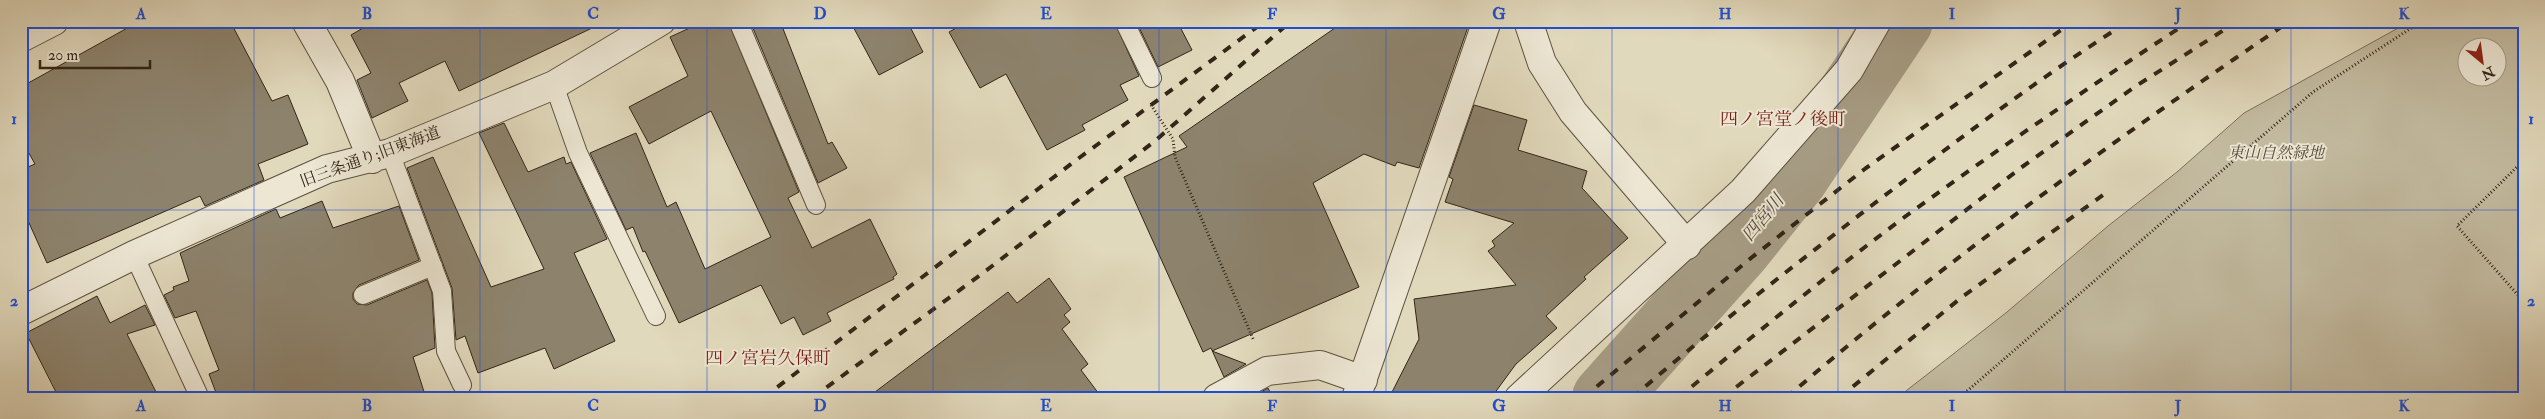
<svg xmlns="http://www.w3.org/2000/svg" width="2545" height="419" font-family="'IM FELL Double Pica','Noto Serif JP',serif">
<rect width="100%" height="100%" fill="#e1d9bc"/>
<filter id="stains"><feTurbulence type="fractalNoise" baseFrequency=".004" numOctaves="4"/><feColorMatrix values="0 0 0 0 .2 0 0 0 0 .09 0 0 0 0 .02 0 0 0 .5 -.17"/></filter>
<radialGradient id="worn" r=".72"><stop offset=".6" stop-color="#630" stop-opacity="0"/><stop offset="1" stop-color="#630" stop-opacity=".3"/></radialGradient>
<path fill="#c3bba0" stroke="#7a705c" fill-rule="evenodd" d="M 2411,21 L 2524,21 L 2524,398 L 1897,398 L 2007,312 L 2108,226 L 2177,172 L 2244,113 ZM 2468,48 L 2498,48 L 2498,78 L 2468,78 Z"/>
<g fill="none" stroke-linecap="round" stroke-linejoin="round">
<path stroke="#a69c84" stroke-width="66" d="M 1605,398 L 1739,248 L 1795,178 L 1900,21"/>
</g>
<path fill="#8d836d" stroke="#322617" d="M 140,21 L 230,21 L 272,101 L 288,95 L 308,144 L 258,164 L 264,180 L 205,206 L 200,196 L 47,263 L 21,205 L 21,170 L 35,164 L 21,139 L 21,87 Z
M 375,21 L 607,21 L 459,91 L 445,61 L 399,83 L 408,101 L 372,118 L 357,80 L 371,73 L 351,35 Z
M 705,21 L 728,21 L 799,192 L 788,198 L 812,248 L 870,219 L 897,274 L 893,277 L 894,279 L 827,313 L 831,321 L 803,335 L 794,317 L 781,324 L 761,285 L 679,323 L 645,251 L 643,252 L 633,227 L 626,230 L 590,153 L 636,133 L 667,207 L 676,202 L 705,269 L 771,237 L 711,111 L 649,144 L 629,107 L 688,76 L 670,37 Z
M 750,21 L 780,21 L 828,144 L 832,142 L 847,168 L 818,183 Z
M 850,21 L 907,21 L 923,52 L 879,75 Z
M 969,21 L 1114,21 L 1139,76 L 1120,85 L 1128,100 L 1082,125 L 1085,130 L 1047,150 L 1006,74 L 980,88 L 949,32 Z
M 1136,21 L 1177,21 L 1192,50 L 1158,67 Z
M 1345,21 L 1470,21 L 1419,168 L 1397,162 L 1395,166 L 1364,154 L 1313,183 L 1359,287 L 1212,351 L 1246,364 L 1224,377 L 1211,348 L 1203,352 L 1124,177 L 1187,147 L 1179,136 Z
M 1474,105 L 1527,120 L 1518,150 L 1587,171 L 1582,188 L 1628,238 L 1584,277 L 1586,279 L 1546,316 L 1557,328 L 1516,364 L 1491,398 L 1389,398 L 1419,339 L 1414,299 L 1516,285 L 1488,251 L 1495,246 L 1492,241 L 1514,223 L 1445,202 L 1453,179 L 1449,177 Z
M 504,123 L 528,172 L 564,157 L 566,164 L 571,162 L 607,239 L 574,253 L 615,341 L 554,369 L 545,348 L 478,373 L 465,336 L 456,340 L 452,288 L 407,168 L 433,157 L 491,287 L 544,269 L 479,133 Z
M 322,201 L 333,228 L 399,206 L 419,260 L 359,285 L 353,293 L 353,299 L 357,304 L 367,305 L 427,280 L 432,293 L 435,348 L 413,357 L 426,398 L 218,398 L 209,374 L 219,370 L 196,311 L 175,318 L 164,295 L 174,290 L 173,287 L 189,281 L 180,253 L 276,209 L 280,218 Z
M 1049,278 L 1071,309 L 1064,315 L 1070,322 L 1062,329 L 1088,364 L 1081,370 L 1102,398 L 867,398 L 1008,292 L 1017,303 Z
M 97,296 L 110,323 L 145,305 L 155,325 L 127,334 L 159,398 L 59,398 L 26,333 Z
M 1268,388 L 1273,398 L 1250,398 Z"/>
<g fill="none" stroke-linecap="round" stroke-linejoin="round">
<defs>
<path id="lane" d="M 738,21 L 816,205
M 1124,21 L 1152,78
M 554,85 L 578,153 L 656,316
M 390,153 L 442,291 L 446,351 L 462,385
M 134,255 L 200,398
M 363,295 L 433,266"/>
<path id="street" d="M 306,21 L 340,81 L 372,159
M 1528,21 L 1542,63 L 1573,112 L 1687,245
M 21,38 L 54,21
M 21,311 L 134,255 L 327,169 L 390,153 L 554,85 L 661,21
M 1217,398 L 1267,371 L 1320,365 L 1363,380
M 1356,398 L 1487,21
M 1519,398 L 1743,191 L 1849,70 L 1877,21"/>
</defs>
<use href="#lane" stroke="#5e5340" stroke-width="20"/>
<use href="#street" stroke="#5e5340" stroke-width="30"/>
<path stroke="#322617" stroke-width="3" stroke-dasharray="1 2.5" stroke-linecap="butt" d="M 1151,105 L 1173,139 L 1175,157 L 1254,341
M 2524,160 L 2457,226 L 2524,302
M 1959,398 L 2313,92 L 2422,21"/>
<use href="#lane" stroke="#ece6d3" stroke-width="18"/>
<use href="#street" stroke="#ece6d3" stroke-width="28"/>
<path stroke="#322617" stroke-width="4" stroke-dasharray="9 9" stroke-linecap="butt" d="M 763,398 L 1075,161 L 1265,21
M 812,398 L 983,273 L 1155,141 L 1291,21
M 1583,398 L 1751,258 L 1866,168 L 2074,21
M 1632,398 C 1709,331 1790,269 1871,206 C 1955,142 2039,78 2129,21
M 1678,398 C 1753,336 1828,274 1906,216 C 1999,148 2094,84 2190,21
M 1722,398 L 2022,167 L 2136,86 L 2238,21
M 1786,398 C 1944,261 2116,139 2290,21
M 1839,398 L 1962,297 L 2103,195"/>
</g>
<path fill="none" stroke="#1d4ed8" stroke-width="1" stroke-opacity="0.55" d="M 254,21 L 254,398M 480,21 L 480,398M 707,21 L 707,398M 933,21 L 933,398M 1159,21 L 1159,398M 1386,21 L 1386,398M 1612,21 L 1612,398M 1838,21 L 1838,398M 2065,21 L 2065,398M 2291,21 L 2291,398M 21,210 L 2524,210"/>
<g text-anchor="middle" dominant-baseline="central" stroke-width="4" stroke-linejoin="round" paint-order="stroke">
<g font-size="16" font-style="italic" fill="#564b39" stroke="#ece6d3">
<text x="2276" y="153">東山自然緑地</text>
</g>
<g font-size="16" fill="#322617" stroke="#ece6d3">
<text transform="translate(370 157) rotate(-20)">旧三条通り;旧東海道</text>
</g>
<g font-size="18" fill="#7a1f14" stroke="#ece6d3">
<text x="1783" y="119">四ノ宮堂ノ後町</text>
<text x="768" y="358">四ノ宮岩久保町</text>
</g>
<g font-size="18" font-style="italic" fill="#554938" stroke="#ece6d3">
<text transform="translate(1763 218) rotate(-51)">四宮川</text>
</g>
</g>
<rect width="2545" height="419" fill="none" stroke="#e1d9bc" stroke-width="55"/>
<g transform="translate(2482 62) rotate(151)"><circle r="24" fill="#ece6d3" stroke="#a29988"/>
<path d="M0-4L9 19L0 12L-9 19Z" fill="#8f2418"/>
<text y="-8" font-size="14" font-weight="bold" text-anchor="middle" fill="#322617">N</text>
</g>
<path d="M40 60v8h110v-8" fill="none" stroke="#322617" stroke-width="2.5"/>
<text x="48" y="60" font-size="15" fill="#322617" stroke="#ece6d3" stroke-width="4" paint-order="stroke">20 m</text>
<rect x="28" y="28" width="2490" height="364" fill="none" stroke="#1d4ed8" stroke-width="2"/>
<g font-size="16" text-anchor="middle" font-weight="bold" fill="#1d4ed8">
<text x="141" y="19">A</text>
<text x="367" y="19">B</text>
<text x="593" y="19">C</text>
<text x="820" y="19">D</text>
<text x="1046" y="19">E</text>
<text x="1272" y="19">F</text>
<text x="1499" y="19">G</text>
<text x="1725" y="19">H</text>
<text x="1952" y="19">I</text>
<text x="2178" y="19">J</text>
<text x="2404" y="19">K</text>
<text x="14" y="124">1</text>
<text x="2531" y="124">1</text>
<text x="14" y="306">2</text>
<text x="2531" y="306">2</text>
<text x="141" y="411">A</text>
<text x="367" y="411">B</text>
<text x="593" y="411">C</text>
<text x="820" y="411">D</text>
<text x="1046" y="411">E</text>
<text x="1272" y="411">F</text>
<text x="1499" y="411">G</text>
<text x="1725" y="411">H</text>
<text x="1952" y="411">I</text>
<text x="2178" y="411">J</text>
<text x="2404" y="411">K</text>
</g>
<rect width="100%" height="100%" filter="url(#stains)"/>
<rect width="100%" height="100%" fill="url(#worn)"/>
</svg>
